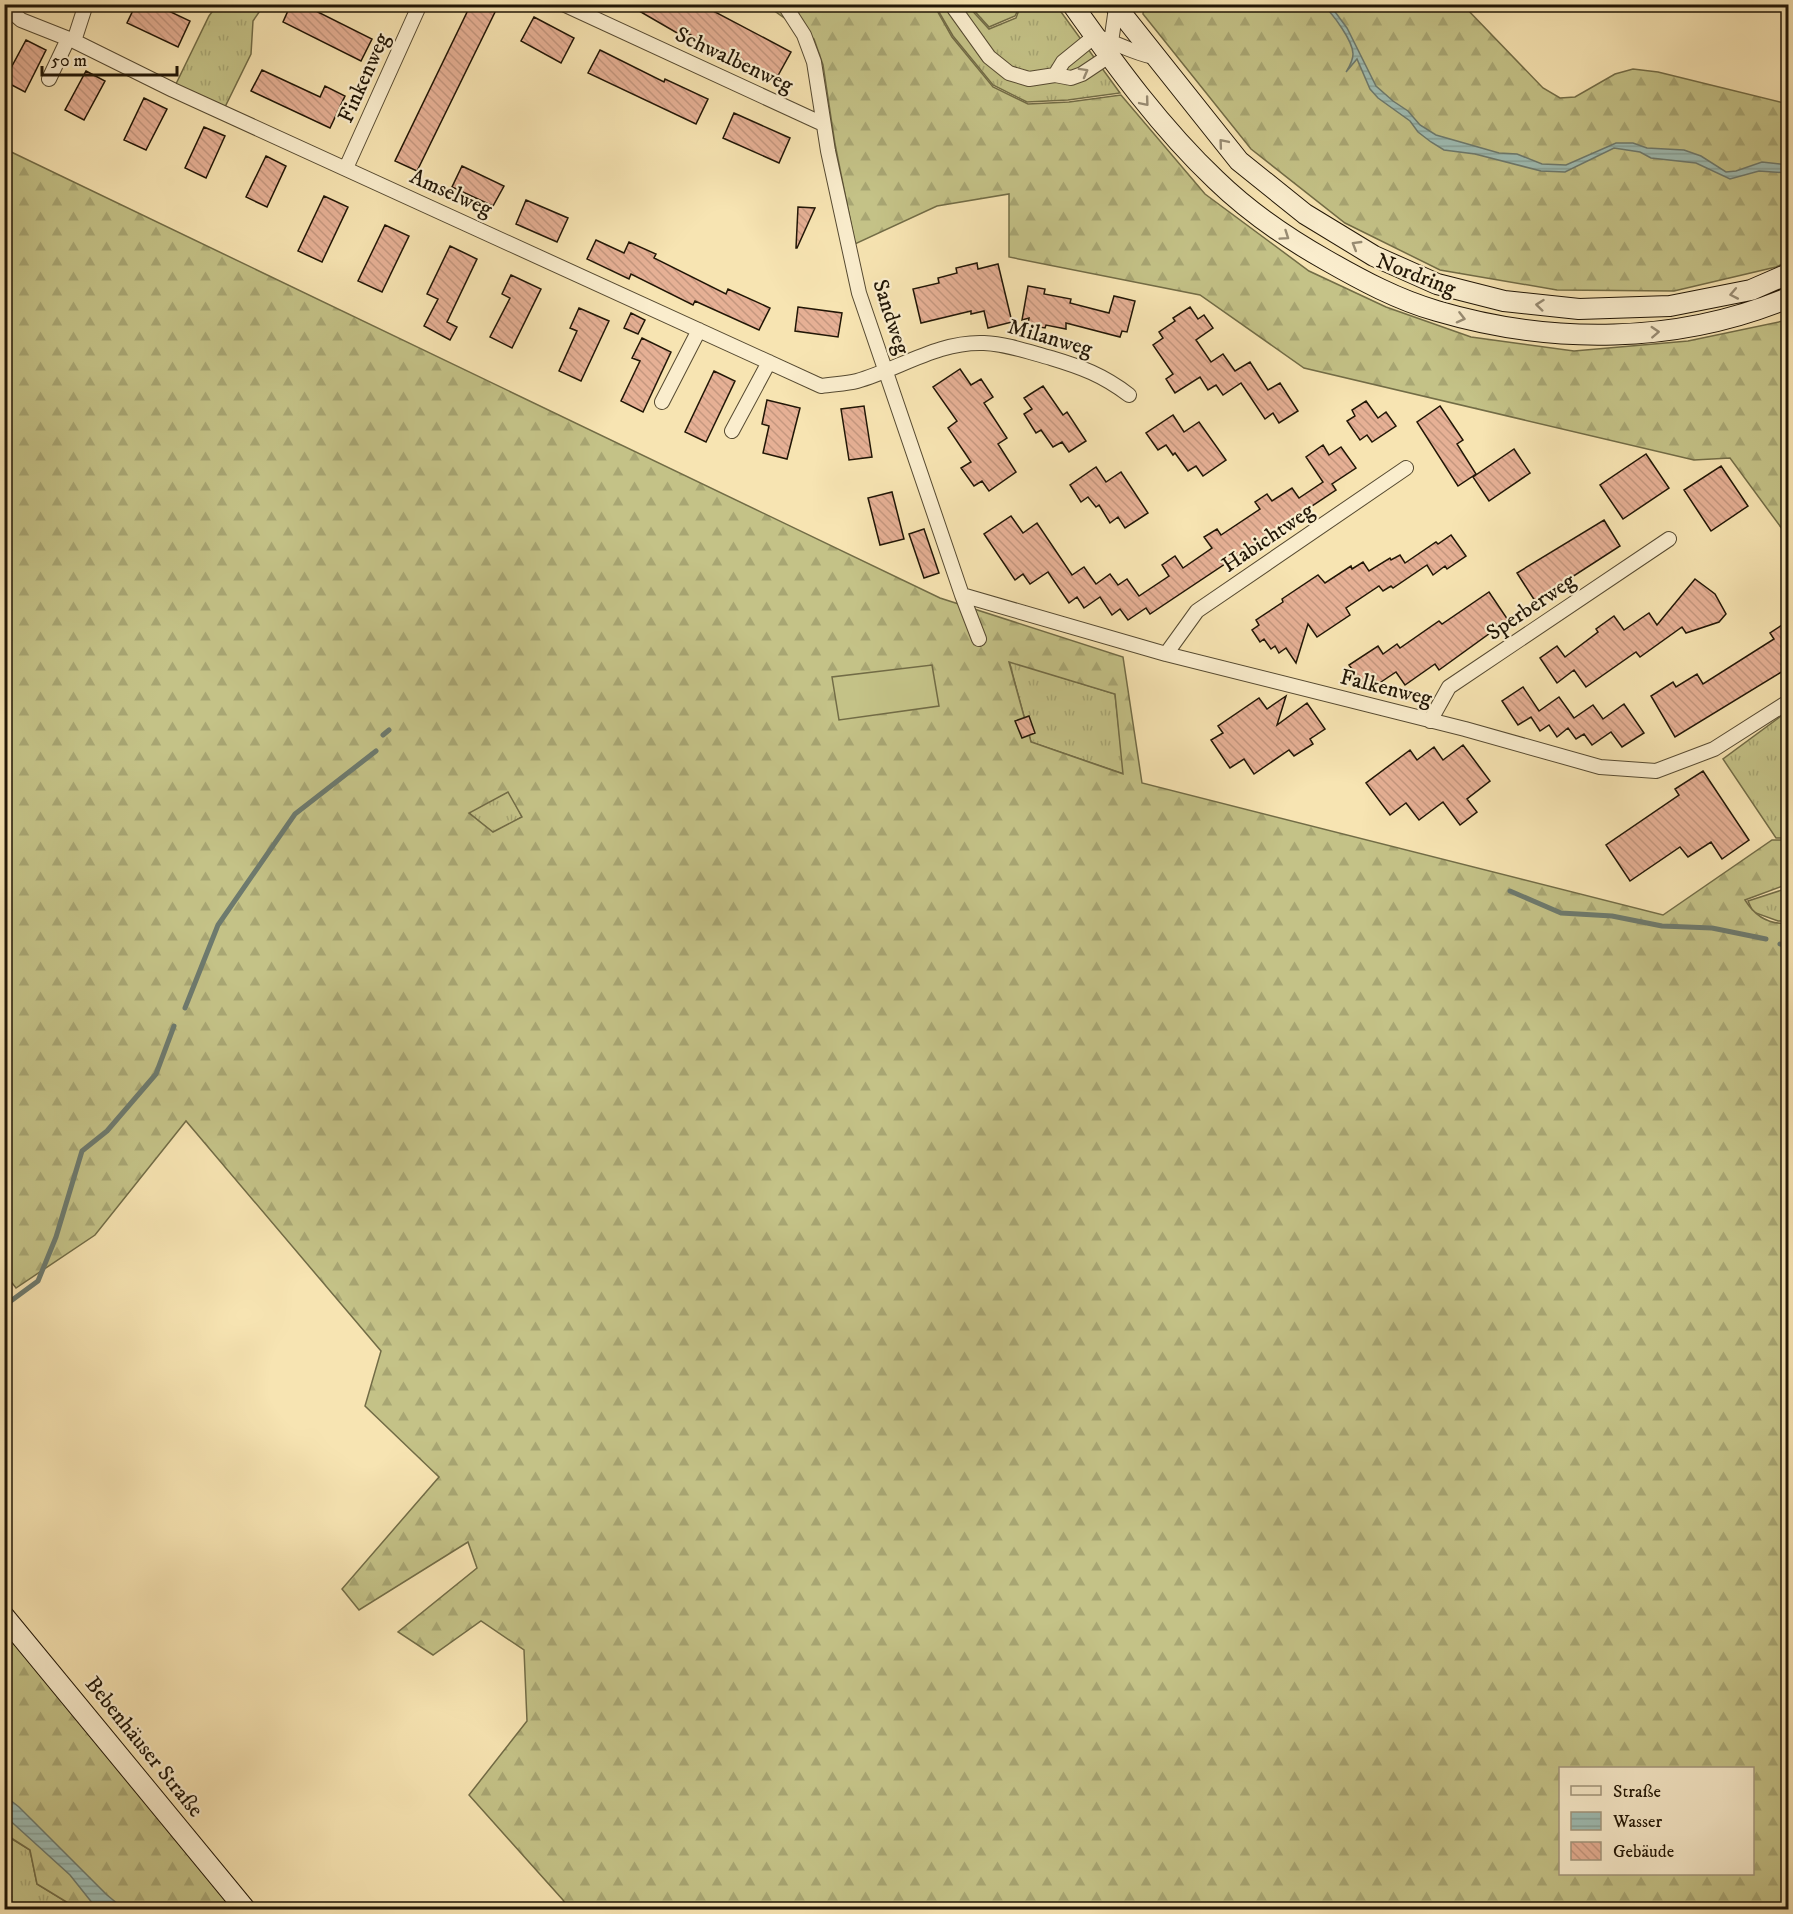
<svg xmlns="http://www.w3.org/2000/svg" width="1793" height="1914" font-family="'IM FELL DW Pica',serif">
<defs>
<pattern id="grass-tufts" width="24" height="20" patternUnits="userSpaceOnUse" patternTransform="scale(1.5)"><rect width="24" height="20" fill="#c4c287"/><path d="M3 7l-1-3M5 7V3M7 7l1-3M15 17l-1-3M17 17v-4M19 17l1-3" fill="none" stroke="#a8a673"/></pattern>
<pattern id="forest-firs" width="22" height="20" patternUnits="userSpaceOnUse" patternTransform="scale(1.5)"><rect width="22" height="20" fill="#c4c287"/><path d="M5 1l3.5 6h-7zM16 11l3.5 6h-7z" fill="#a8a673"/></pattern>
<pattern id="water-rules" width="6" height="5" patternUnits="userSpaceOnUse" patternTransform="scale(1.5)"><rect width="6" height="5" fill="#9fbdb4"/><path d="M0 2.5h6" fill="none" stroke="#89a299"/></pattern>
<pattern id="building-back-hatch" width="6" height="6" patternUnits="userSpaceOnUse" patternTransform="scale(1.5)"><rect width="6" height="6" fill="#e6b095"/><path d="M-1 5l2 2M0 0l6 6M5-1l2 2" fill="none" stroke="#c5977f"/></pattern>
</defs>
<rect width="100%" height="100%" fill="#f7e4b2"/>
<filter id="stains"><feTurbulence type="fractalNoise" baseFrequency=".00333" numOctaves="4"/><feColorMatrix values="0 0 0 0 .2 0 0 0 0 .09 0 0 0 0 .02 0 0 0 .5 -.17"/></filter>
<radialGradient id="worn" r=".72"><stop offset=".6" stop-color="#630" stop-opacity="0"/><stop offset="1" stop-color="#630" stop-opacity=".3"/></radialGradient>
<path fill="url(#grass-tufts)" stroke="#726c46" stroke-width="1.5" d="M 217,5 L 264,5 L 253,21 L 251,54 L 223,111 L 173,90 L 209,16 Z
M 940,5 L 967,5 L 989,29 L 1016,18 L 1019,10 L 1015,5 L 1056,5 L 1120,93 L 1068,100 L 1027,102 L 993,85 L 953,36 L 936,7 Z
M 1009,661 L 1115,694 L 1124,774 L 1031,742 Z
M 1788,711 L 1788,838 L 1776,838 L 1723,759 Z
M 509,791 L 522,817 L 493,833 L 468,812 Z
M 1788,888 L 1788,921 L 1778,921 L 1753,912 L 1748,901 Z
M 4,1834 L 30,1850 L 37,1884 L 78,1909 L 5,1909 Z"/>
<path fill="url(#forest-firs)" stroke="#726c46" stroke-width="1.5" fill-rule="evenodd" d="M 1144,4 L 1463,5 L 1543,88 L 1560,98 L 1575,97 L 1615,74 L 1633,69 L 1658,72 L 1788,104 L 1788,261 L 1776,267 L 1674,291 L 1557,290 L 1440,270 L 1345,223 L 1251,149 L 1143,14 Z
M 766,5 L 938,5 L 935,7 L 952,37 L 993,87 L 1028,104 L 1069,102 L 1121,95 L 1205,194 L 1309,271 L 1386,307 L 1471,337 L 1574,351 L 1688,341 L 1788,320 L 1788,537 L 1730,458 L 1694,460 L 1304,368 L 1200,295 L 1009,257 L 1009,194 L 937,206 L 855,244 L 835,144 L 823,65 L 814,39 Z
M 969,5 L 1014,5 L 1018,10 L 1015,16 L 989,27 Z
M 5,149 L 940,598 L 1123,657 L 1142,783 L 1663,915 L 1772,840 L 1788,840 L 1788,884 L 1745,900 C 1755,916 1769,925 1788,923 L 1788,1909 L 569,1909 L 563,1900 L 469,1795 L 527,1721 L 524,1650 L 481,1621 L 433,1655 L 398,1632 L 477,1568 L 468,1542 L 359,1610 L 342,1589 L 439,1477 L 365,1406 L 381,1351 L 186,1121 L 95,1235 L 16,1288 L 5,1274 ZM 1009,662 L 1115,694 L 1123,774 L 1031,742 ZM 508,792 L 522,817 L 493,832 L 469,813 ZM 1560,1768 L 1752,1768 L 1752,1874 L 1560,1874 Z
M 4,1616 L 245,1909 L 78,1909 L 37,1884 L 30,1850 L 5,1834 Z"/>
<path fill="#c4c287" stroke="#726c46" stroke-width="1.5" d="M 932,665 L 939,706 L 839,720 L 832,677 Z"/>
<path fill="url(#water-rules)" stroke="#6d7a6e" stroke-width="1.5" d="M 1323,5 L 1330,5 L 1347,28 L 1376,86 L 1393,101 L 1408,111 L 1420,125 L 1436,135 L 1499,153 L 1517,154 L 1542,164 L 1566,165 L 1616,143 L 1633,143 L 1647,148 L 1684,150 L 1701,156 L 1726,172 L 1736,171 L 1762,162 L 1788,165 L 1788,173 L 1759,171 L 1730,179 L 1696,163 L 1651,158 L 1640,152 L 1614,148 L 1565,172 L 1541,171 L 1475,154 L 1444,150 L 1431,142 L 1418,132 L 1410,121 L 1378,98 L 1370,89 L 1357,59 L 1346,72 C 1349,67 1353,61 1353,54 C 1353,41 1333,14 1323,5 Z
M 5,1796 L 19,1807 L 107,1895 L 124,1909 L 97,1909 L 70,1875 L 5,1816 Z"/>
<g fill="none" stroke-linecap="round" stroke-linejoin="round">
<path stroke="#6d7a6e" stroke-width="5" d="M 383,735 L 389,730
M 1510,891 L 1561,913 L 1612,916 L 1662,926 L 1712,928 L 1766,939
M 1780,944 L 1788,947
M 185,1008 L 218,925 L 295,814 L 376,751
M 4,1306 L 38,1281 L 56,1237 L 82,1151 L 107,1131 L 156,1074 L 174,1026"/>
</g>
<path fill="url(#building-back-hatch)" stroke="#211606" stroke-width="1.5" d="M 136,4 L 154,4 L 190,21 L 178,47 L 127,23 Z
M 291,4 L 302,4 L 372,39 L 361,61 L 283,22 Z
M 471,4 L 499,4 L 417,171 L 395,161 Z
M 627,4 L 700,4 L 791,52 L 775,81 L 687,33 L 684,37 Z
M 534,17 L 574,38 L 561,63 L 521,41 Z
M 26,40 L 46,50 L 25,92 L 4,81 Z
M 600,50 L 664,82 L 665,79 L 708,99 L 696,124 L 588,73 Z
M 262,70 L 320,97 L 325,86 L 345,96 L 330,128 L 251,91 Z
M 86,71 L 105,81 L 84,120 L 65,110 Z
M 144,98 L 167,109 L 146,150 L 124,140 Z
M 734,113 L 790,138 L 779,163 L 723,138 Z
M 204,127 L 225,136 L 206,178 L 185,168 Z
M 266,156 L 286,166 L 267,207 L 246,197 Z
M 462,166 L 504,186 L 493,206 L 452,187 Z
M 324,196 L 348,207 L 322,262 L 298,251 Z
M 526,200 L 568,218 L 557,242 L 516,224 Z
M 798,207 L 815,208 L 797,248 L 796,248 Z
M 385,225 L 409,236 L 382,292 L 358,281 Z
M 596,240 L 624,253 L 629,242 L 656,254 L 654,258 L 726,294 L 728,289 L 770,308 L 759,330 L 695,301 L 693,305 L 631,274 L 629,279 L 587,259 Z
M 450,246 L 477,259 L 447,322 L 457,327 L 450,340 L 424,326 L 438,299 L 427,294 Z
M 977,263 L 978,269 L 998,264 L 1012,322 L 988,328 L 984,311 L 971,314 L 971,311 L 921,323 L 913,289 L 939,283 L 938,278 L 957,273 L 956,268 Z
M 511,275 L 541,289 L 512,348 L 490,337 L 510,298 L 502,294 Z
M 1028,286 L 1045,289 L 1044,294 L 1071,299 L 1070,303 L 1109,313 L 1114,296 L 1135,301 L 1127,332 L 1122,331 L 1120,337 L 1066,323 L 1066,329 L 1046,325 L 1045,328 L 1028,325 L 1029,318 L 1022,320 Z
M 798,307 L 842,313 L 838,337 L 795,331 Z
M 1190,307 L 1198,319 L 1204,315 L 1213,328 L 1196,340 L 1211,362 L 1223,354 L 1235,371 L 1250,362 L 1268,390 L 1280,383 L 1298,411 L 1279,423 L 1273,413 L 1265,419 L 1241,383 L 1223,395 L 1216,385 L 1208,390 L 1200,377 L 1175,393 L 1166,379 L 1173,374 L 1153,345 L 1163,338 L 1159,332 L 1175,321 L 1173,318 Z
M 579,308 L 609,321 L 581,381 L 559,371 L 577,331 L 570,328 Z
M 631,313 L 645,320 L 638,334 L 624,328 Z
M 642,338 L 671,352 L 643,412 L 621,401 L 640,361 L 632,358 Z
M 960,369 L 971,385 L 981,379 L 993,397 L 984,403 L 1007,438 L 998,444 L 1016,472 L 989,491 L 982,481 L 974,486 L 961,468 L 971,462 L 948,428 L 957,421 L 933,387 Z
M 714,371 L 735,381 L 706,442 L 685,432 Z
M 1043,386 L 1063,415 L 1067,412 L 1086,441 L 1069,452 L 1062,442 L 1053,447 L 1041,430 L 1036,433 L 1024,414 L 1032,409 L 1024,398 Z
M 767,400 L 800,408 L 787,459 L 763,453 L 769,426 L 762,424 Z
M 1366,401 L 1378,418 L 1386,412 L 1396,426 L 1372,442 L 1367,435 L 1360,440 L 1347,421 L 1355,416 L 1352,410 Z
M 864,406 L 872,457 L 849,460 L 841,409 Z
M 1440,406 L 1463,440 L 1457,444 L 1476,474 L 1458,486 L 1417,422 Z
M 1173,415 L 1184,432 L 1199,422 L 1226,460 L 1203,476 L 1196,466 L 1188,471 L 1175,453 L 1173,455 L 1166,445 L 1158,450 L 1146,433 Z
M 1323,445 L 1329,455 L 1341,447 L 1356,468 L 1332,484 L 1336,490 L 1150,614 L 1146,608 L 1128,620 L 1120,609 L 1112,615 L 1100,597 L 1084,608 L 1077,597 L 1069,603 L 1048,572 L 1030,584 L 1023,574 L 1015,580 L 984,534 L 1011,516 L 1023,533 L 1037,523 L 1072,575 L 1084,567 L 1096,584 L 1110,574 L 1118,585 L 1127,579 L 1139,596 L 1169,576 L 1162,565 L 1175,556 L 1183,568 L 1212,548 L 1204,537 L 1217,529 L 1221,535 L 1260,509 L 1255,502 L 1267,494 L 1272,501 L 1292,488 L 1299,498 L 1323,482 L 1306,457 Z
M 1514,449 L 1530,473 L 1489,501 L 1473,477 Z
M 1646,454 L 1669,488 L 1623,519 L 1600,485 Z
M 1721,466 L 1748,506 L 1711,531 L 1684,490 Z
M 1096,467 L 1106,482 L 1121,472 L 1148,513 L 1125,528 L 1118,517 L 1110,523 L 1099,505 L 1096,507 L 1088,497 L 1081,502 L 1070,485 Z
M 892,492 L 904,539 L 880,545 L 868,498 Z
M 1604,520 L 1620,546 L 1535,601 L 1517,573 Z
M 924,529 L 939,573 L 924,578 L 909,534 Z
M 1451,535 L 1466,556 L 1447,569 L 1445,566 L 1433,575 L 1427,565 L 1393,588 L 1391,586 L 1383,591 L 1379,586 L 1346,608 L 1350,615 L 1317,637 L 1308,624 L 1296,663 L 1286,648 L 1279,653 L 1275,646 L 1271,649 L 1264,639 L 1260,642 L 1252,630 L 1259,625 L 1256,620 L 1283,602 L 1282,599 L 1318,575 L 1325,583 L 1351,566 L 1352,569 L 1363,562 L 1369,571 L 1390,558 L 1391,560 L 1400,555 L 1405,563 L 1436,542 L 1438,544 Z
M 1695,579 L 1715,594 L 1726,614 L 1719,622 L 1686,633 L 1682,627 L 1640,657 L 1636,652 L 1586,687 L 1574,670 L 1557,683 L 1540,658 L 1557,646 L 1565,657 L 1598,632 L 1596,629 L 1614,616 L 1624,630 L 1649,613 L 1657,625 Z
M 1489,592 L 1508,620 L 1439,670 L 1435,664 L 1405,685 L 1396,672 L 1378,684 L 1373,677 L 1362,684 L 1349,665 L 1378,646 L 1383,654 L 1397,644 L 1400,648 L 1439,621 L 1442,624 Z
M 1788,621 L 1788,668 L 1675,737 L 1651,696 L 1673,682 L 1676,687 L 1697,674 L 1703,684 L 1774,639 L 1770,633 Z
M 1523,687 L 1539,711 L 1559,697 L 1574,718 L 1593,705 L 1603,719 L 1624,704 L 1644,733 L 1622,747 L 1611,732 L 1592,745 L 1584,734 L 1576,739 L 1568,728 L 1557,737 L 1549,725 L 1540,731 L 1531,717 L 1518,725 L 1502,701 Z
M 1286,696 L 1277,725 L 1307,703 L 1325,729 L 1310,739 L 1313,744 L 1294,756 L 1289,750 L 1254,774 L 1244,759 L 1230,768 L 1211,740 L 1223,733 L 1218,726 L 1259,698 L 1267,709 Z
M 1029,716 L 1035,733 L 1022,738 L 1015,721 Z
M 1463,745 L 1490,781 L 1467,799 L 1477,812 L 1460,825 L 1443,802 L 1419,820 L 1406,803 L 1390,815 L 1366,783 L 1410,750 L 1417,760 L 1434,747 L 1443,760 Z
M 1703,771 L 1749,840 L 1722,859 L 1711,842 L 1688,857 L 1680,847 L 1630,881 L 1606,845 L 1679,795 L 1675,789 Z"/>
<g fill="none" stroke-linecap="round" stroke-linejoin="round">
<defs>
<path id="street" d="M 563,4 L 823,124
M 784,4 L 804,35 L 814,62 L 828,151 L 859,293 L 962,595 L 979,639
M 951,4 L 989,57 L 1009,73 L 1029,79 L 1055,75 L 1071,78 L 1082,74 L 1109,56 L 1116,8
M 4,5 L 21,20 L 74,41 L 173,90 L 821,386 C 833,384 846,384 857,381 C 899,369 939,341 984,343 C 1007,344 1029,352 1051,358 C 1081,367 1103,375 1129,395
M 74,41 L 86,4
M 1055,75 L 1063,62 L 1095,36 C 1115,42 1133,53 1154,57
M 49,79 L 68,39
M 346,168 L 420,4
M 662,402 L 699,330
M 732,431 L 769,362
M 962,595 L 1166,654 L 1465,729 L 1600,767 L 1656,771 L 1714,749 L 1788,702
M 1166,654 L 1197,611 L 1406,468
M 1430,721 L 1449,687 L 1669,539"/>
<path id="secondary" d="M 1072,4 C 1116,66 1161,128 1216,180 C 1249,212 1287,238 1326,260 C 1361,280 1398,300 1437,311 C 1552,345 1677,344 1788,298
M 1114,4 L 1239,161 L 1305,214 L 1374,256 L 1437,284 L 1504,301 L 1579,309 L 1670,306 L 1751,290 L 1788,274
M 4,1616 L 246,1910"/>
</defs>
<use href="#street" stroke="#564a31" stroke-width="16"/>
<use href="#secondary" stroke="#211606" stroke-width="22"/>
<use href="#street" stroke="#faedcd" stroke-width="14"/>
<use href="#secondary" stroke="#faedcd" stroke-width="20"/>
</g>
<defs><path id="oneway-chevron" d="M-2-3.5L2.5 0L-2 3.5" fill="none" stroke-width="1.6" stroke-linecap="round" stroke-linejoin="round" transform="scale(1.5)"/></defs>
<g stroke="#988c73">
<use href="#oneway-chevron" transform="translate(1084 72) rotate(-29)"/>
<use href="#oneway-chevron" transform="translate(1145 102) rotate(50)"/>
<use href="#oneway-chevron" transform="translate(1223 143) rotate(-130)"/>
<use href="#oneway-chevron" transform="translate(1285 236) rotate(34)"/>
<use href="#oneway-chevron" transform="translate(1356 245) rotate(-149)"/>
<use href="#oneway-chevron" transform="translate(1734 294) rotate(169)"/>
<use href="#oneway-chevron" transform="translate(1540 305) rotate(-174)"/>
<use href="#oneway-chevron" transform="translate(1461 318) rotate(14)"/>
<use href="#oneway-chevron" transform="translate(1655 332) rotate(-3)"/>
</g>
<g text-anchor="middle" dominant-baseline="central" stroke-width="4.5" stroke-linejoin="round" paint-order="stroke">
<g font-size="22" fill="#211606" stroke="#faedcd">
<text transform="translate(734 60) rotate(25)">Schwalbenweg</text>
<text transform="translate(364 78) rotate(-66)">Finkenweg</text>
<text transform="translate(451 193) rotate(24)">Amselweg</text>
<text transform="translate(1416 275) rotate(21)">Nordring</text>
<text transform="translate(891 317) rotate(72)">Sandweg</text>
<text transform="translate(1050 338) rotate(16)">Milanweg</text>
<text transform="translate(1268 538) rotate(-34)">Habichtweg</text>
<text transform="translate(1531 607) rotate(-34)">Sperberweg</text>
<text transform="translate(1386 688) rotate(14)">Falkenweg</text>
<text transform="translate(144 1747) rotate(51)">Bebenhäuser Straße</text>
</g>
</g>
<rect width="1793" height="1914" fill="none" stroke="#f7e4b2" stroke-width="24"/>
<rect x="6" y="6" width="1781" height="1902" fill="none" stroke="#211606" stroke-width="3"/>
<rect x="12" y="12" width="1769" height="1890" fill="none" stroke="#211606" stroke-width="1.5"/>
<rect x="1559" y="1767" width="195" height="108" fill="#faedcd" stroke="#a3977d" stroke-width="1.5"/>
<rect x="1571" y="1786" width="30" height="9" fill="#faedcd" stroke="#a3977d" stroke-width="1.5"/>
<text x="1613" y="1797" font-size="18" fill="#211606">Straße</text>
<rect x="1571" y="1812" width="30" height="18" fill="url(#water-rules)" stroke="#a3977d" stroke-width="1.5"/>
<text x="1613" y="1827" font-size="18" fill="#211606">Wasser</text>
<rect x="1571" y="1842" width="30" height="18" fill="url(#building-back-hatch)" stroke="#a3977d" stroke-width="1.5"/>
<text x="1613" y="1857" font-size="18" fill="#211606">Gebäude</text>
<path d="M42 66v9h135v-9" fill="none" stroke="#211606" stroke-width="3"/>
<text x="51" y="66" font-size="18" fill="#211606" stroke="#faedcd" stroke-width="4.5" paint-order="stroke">50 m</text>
<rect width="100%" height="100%" filter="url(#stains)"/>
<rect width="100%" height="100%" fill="url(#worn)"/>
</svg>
